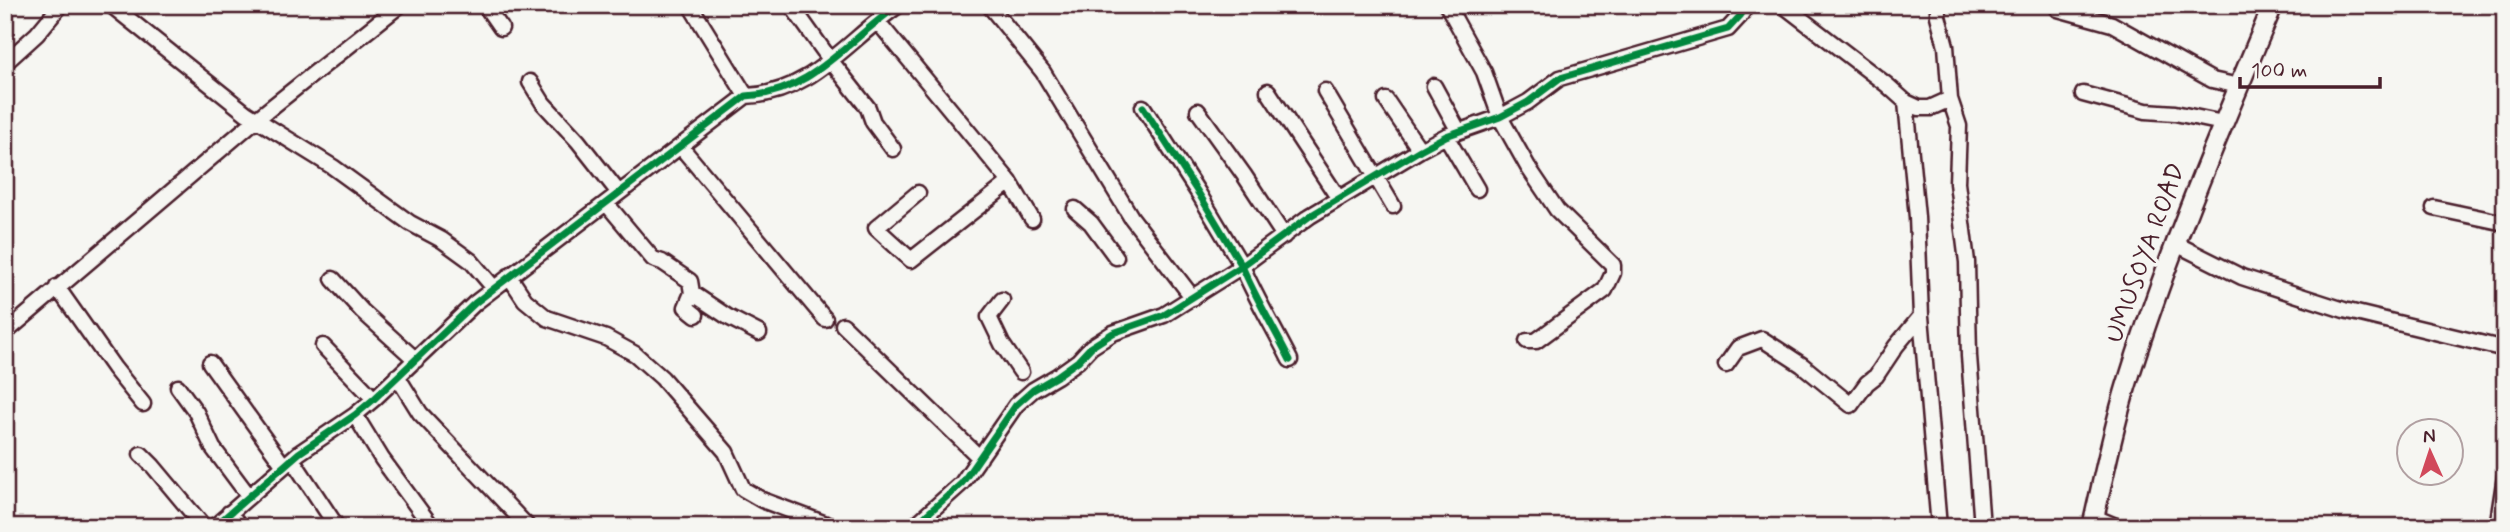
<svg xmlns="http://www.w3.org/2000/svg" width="2510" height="532" font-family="Mynerve,sans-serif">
<rect width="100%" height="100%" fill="#f6f6f2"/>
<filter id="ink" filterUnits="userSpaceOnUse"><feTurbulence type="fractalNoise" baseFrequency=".0143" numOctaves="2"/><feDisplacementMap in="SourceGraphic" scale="14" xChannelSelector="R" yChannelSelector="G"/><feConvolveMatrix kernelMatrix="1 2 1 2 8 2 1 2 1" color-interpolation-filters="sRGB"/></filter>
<g filter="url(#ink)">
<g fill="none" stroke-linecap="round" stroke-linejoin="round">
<defs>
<path id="minor" d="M 111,5 L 246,113 L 333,167 L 410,223 L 442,240 L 471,261 L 494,288
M 485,5 L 501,28
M 690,5 L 746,96
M 791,5 L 831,61 L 868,108 L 873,122 L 893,149
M 989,5 L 1043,72 L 1131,217 L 1193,298
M 1447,5 L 1484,72 L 1500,117 L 1528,167 L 1557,210 L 1613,265 L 1613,273 L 1605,290 L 1536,341 L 1527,341
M 1783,5 L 1887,85 L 1906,102 L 1919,108 L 1930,108 L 1950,99
M 1938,5 L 1938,16 L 1946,46 L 1950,99 L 1959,126 L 1957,183 L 1967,262 L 1969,356 L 1982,527
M 2058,9 L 2112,24 L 2212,80 L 2239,86
M 878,22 L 1010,182 L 1032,219
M 5,63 L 37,34 L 61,5
M 530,82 L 543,103 L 578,141 L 619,193
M 1434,86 L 1458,130
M 1268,91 L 1339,199
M 1325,91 L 1393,206
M 2083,94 L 2146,111 L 2175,113 L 2223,123
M 1386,100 L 1420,150
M 1906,102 L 1917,217 L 1921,316 L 1939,527
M 1198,111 L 1244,175 L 1284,236
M 1446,136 L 1477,189
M 681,147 L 825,319
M 918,193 L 876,228 L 911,260 L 1010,182
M 606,203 L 653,259 L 662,262 L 690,281 L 692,293 L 728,317 L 759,333
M 2434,208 L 2505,223
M 1075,209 L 1091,223 L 1116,257
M 2176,244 L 2242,277 L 2344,310 L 2505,349
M 509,276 L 525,300 L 547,318 L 606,338 L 635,354 L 662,378 L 726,452 L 743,489 L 762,500 L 834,527
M 333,279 L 362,311 L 416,360
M 57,287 L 114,368 L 143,404
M 692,293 L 686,307 L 696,315
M 1002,300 L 989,317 L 1002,344 L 1021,372
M 843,325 L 980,458
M 5,333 L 258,118 L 400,5
M 323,346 L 374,399
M 1290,360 C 1274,328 1256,299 1242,266 L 1310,216 L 1420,150 L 1446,136 L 1500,117 L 1528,102 L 1560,78 L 1728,29 L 1740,16 L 1747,5
M 210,363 L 284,466
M 1726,365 L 1738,348 L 1762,339 L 1802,365 L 1851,405 L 1867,383 L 1876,376 L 1896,346 L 1921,316
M 397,376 L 420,413 L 528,527
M 178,387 L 196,412 L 213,448 L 248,495
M 355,415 L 382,459 L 432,527
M 141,454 L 153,466 L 204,527
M 292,459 L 337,527
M 229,513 L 241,527
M 2094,517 L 2118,527
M 2498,521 L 2505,476
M 214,527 L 299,453 L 355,415 L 374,399 L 475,303 L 746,96 C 812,94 849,38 899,5
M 913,527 L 962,483 L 1016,405 L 1033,390 L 1057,376 L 1078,361 L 1091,347 L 1113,333 L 1164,315 L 1242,266 L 1199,194 L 1143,107"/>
<path id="major" d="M 2092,527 C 2103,480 2112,433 2126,387 C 2166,257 2220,131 2273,5"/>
</defs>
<use href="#minor" stroke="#4a1f2b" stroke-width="19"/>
<use href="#major" stroke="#4a1f2b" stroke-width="23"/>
<use href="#minor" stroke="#f6f6f2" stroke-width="14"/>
<use href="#major" stroke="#f6f6f2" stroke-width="18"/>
<defs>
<path id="cycleway" d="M 1290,360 C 1274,328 1256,299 1242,266 L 1310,216 L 1420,150 L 1446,136 L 1500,117 L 1528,102 L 1560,78 L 1728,29 L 1740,16 L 1747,5
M 214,527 L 299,453 L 355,415 L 374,399 L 475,303 L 746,96 C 812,94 849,38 899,5
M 913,527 L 962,483 L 1016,405 L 1033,390 L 1057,376 L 1078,361 L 1091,347 L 1113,333 L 1164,315 L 1242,266 L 1199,194 L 1143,107"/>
</defs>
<use href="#cycleway" stroke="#f6f6f2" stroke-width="11"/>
<use href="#cycleway" stroke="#00873e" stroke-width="7"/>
</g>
</g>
<g text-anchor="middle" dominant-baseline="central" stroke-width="7" stroke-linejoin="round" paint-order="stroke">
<g font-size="26" fill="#4a1f2b" stroke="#f6f6f2">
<text transform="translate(2146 253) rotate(-70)">UMUSOYA ROAD</text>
</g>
</g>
<rect width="2510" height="532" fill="none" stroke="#f6f6f2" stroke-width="28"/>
<rect x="14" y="14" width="2482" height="504" fill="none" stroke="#4a1f2b" stroke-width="2.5" filter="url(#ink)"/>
<g transform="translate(2430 452) rotate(357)"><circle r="33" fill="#f6f6f2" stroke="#b1a0a2" stroke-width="2"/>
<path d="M0-5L12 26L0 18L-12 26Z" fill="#d1495b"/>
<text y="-10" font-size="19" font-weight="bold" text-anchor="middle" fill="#4a1f2b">N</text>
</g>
<path d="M2240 77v10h140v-10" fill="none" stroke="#4a1f2b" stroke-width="3.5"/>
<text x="2251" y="77" font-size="21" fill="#4a1f2b" stroke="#f6f6f2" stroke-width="5" paint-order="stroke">100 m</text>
</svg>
